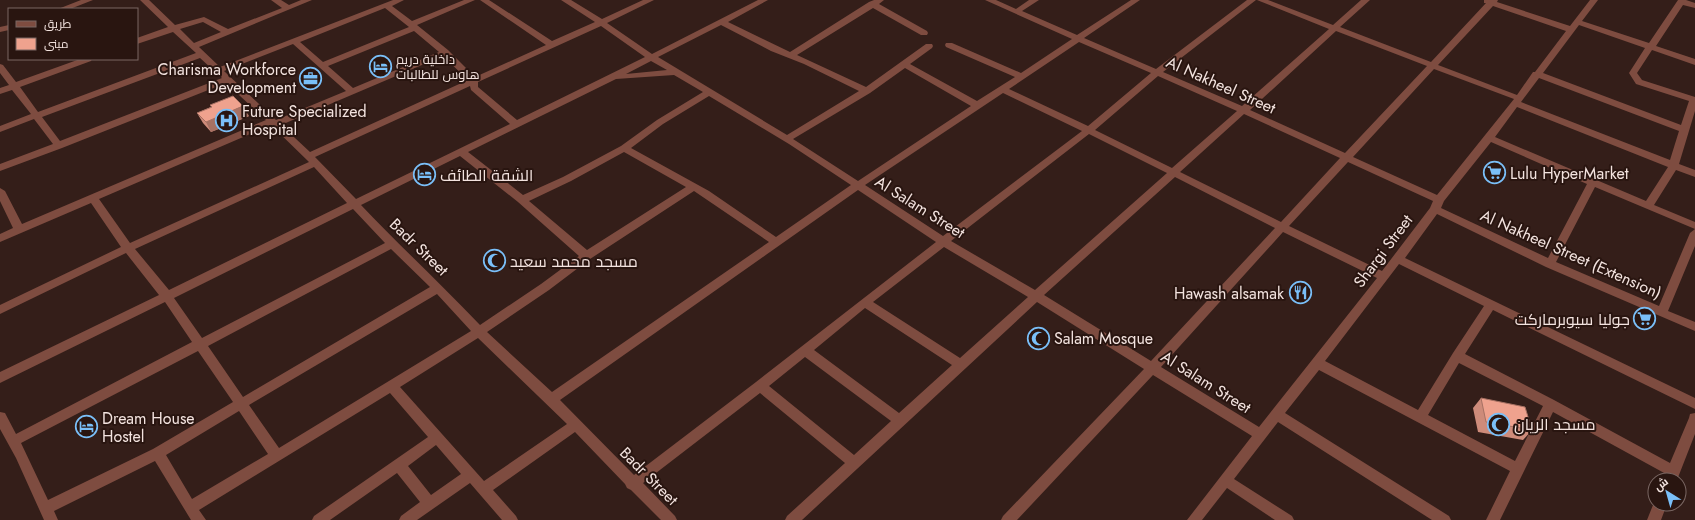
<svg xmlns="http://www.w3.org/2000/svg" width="1695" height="520" font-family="Jost,Cairo,sans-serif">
<rect width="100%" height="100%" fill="#341e19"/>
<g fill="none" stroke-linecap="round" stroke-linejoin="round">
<path fill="#7e4c40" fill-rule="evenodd" d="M 81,0 L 93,0 L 70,9 L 58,9 Z
M 140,0 L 149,0 L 175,25 L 204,17 L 228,29 L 282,8 L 271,0 L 281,0 L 289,5 L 301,0 L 312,0 L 199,47 L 220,67 L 393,0 L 404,0 L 392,6 L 412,21 L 464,0 L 475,0 L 417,25 L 448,50 L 475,77 L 546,45 L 480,0 L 489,0 L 552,41 L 595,22 L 561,0 L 571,0 L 602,19 L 643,0 L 654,0 L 607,23 L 652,54 L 758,0 L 768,0 L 728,22 L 790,52 L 869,2 L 874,0 L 884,0 L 879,4 L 927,31 L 928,33 L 927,35 L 921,35 L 873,8 L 797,55 L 866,87 L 926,44 L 932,44 L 933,46 L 932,48 L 910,64 L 977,101 L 1015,77 L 946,47 L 945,45 L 946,43 L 952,43 L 1021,73 L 1072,39 L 985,0 L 996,0 L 1016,9 L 1029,0 L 1039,0 L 1022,11 L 1077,35 L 1131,0 L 1140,0 L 1084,38 L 1156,69 L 1247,0 L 1256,0 L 1163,72 L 1242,106 L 1329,29 L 1257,0 L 1268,0 L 1333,25 L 1361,0 L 1370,0 L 1340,27 L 1431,62 L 1486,3 L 1484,3 L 1484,0 L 1498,0 L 1497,2 L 1570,26 L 1590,0 L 1598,0 L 1582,21 L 1649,43 L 1678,0 L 1686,0 L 1695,3 L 1695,8 L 1683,5 L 1656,46 L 1695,59 L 1695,65 L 1652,50 L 1637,73 L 1642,80 L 1695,97 L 1695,111 L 1679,164 L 1695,170 L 1695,177 L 1676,170 L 1654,205 L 1695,222 L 1695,246 L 1668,311 L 1695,322 L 1695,331 L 1546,267 L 1437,214 L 1405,258 L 1695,398 L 1695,409 L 1493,310 L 1465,354 L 1554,400 L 1670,463 L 1689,418 L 1690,414 L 1695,413 L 1695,434 L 1677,480 L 1663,480 L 1666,474 L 1553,412 L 1500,520 L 1486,520 L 1510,471 L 1319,370 L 1285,413 L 1449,516 L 1451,520 L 1432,520 L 1278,422 L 1234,479 L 1292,516 L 1294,520 L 1275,520 L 1227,488 L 1202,520 L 1187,520 L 1252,436 L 1153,375 L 1017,520 L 1001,520 L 1003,516 L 1144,369 L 1037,302 L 802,520 L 785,520 L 787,516 L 845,463 L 760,393 L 643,483 L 675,516 L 677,520 L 661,520 L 631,490 L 627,488 L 625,484 L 575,432 L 493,490 L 516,516 L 518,520 L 502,520 L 470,483 L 417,520 L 399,520 L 401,516 L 420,502 L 397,473 L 330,520 L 312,520 L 314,516 L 428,437 L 390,393 L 199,510 L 206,520 L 191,520 L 155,461 L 54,511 L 58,520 L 44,520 L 16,458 L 0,429 L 0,412 L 5,413 L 16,434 L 192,342 L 165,302 L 0,383 L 0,372 L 159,295 L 126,253 L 0,314 L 0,305 L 121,247 L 91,203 L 0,242 L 0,234 L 13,228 L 0,201 L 0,188 L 5,191 L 22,224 L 266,120 L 226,83 L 62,148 L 0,171 L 0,164 L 53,144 L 34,119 L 0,132 L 0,126 L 31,114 L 12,90 L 0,94 L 0,88 L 9,85 L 0,73 L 0,64 L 3,65 L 16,82 L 80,59 L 92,59 L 91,61 L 20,87 L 38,112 L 196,53 L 173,32 L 137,44 L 137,38 L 168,27 ZM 1493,6 L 1566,31 L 1535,72 L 1533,72 L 1517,95 L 1438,65 ZM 385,8 L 409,27 L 323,62 L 300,42 ZM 203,22 L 221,32 L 194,43 L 180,29 ZM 721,25 L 771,51 L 804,64 L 859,91 L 787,135 L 658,57 ZM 1579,25 L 1645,48 L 1629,73 L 1636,84 L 1689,101 L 1681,125 L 1543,73 ZM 601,26 L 645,57 L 517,120 L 478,87 L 478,82 ZM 414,31 L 439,52 L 353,88 L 328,66 ZM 1336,31 L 1427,66 L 1345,153 L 1250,110 ZM 1079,42 L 1151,73 L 1088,126 L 1009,89 ZM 293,44 L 346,91 L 276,120 L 224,71 ZM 443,56 L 468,80 L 310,152 L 281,125 ZM 200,58 L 222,78 L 60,141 L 42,117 ZM 651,61 L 667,70 L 626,74 ZM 905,68 L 971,106 L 858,181 L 793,139 L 870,93 ZM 1434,69 L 1514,99 L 1437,195 L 1353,157 ZM 674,75 L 703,92 L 657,120 L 621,146 L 563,177 L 523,195 L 468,152 L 616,79 ZM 1158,76 L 1237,111 L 1172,168 L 1095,130 ZM 1539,78 L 1679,131 L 1670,160 L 1521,102 ZM 470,86 L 471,90 L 510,124 L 356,199 L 315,157 ZM 1003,93 L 1082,131 L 943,236 L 865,185 ZM 709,96 L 789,144 L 851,185 L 776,237 L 709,191 L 631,148 L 663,124 ZM 1517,107 L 1668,167 L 1646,201 L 1495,137 ZM 1244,114 L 1340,158 L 1281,222 L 1180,172 ZM 271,125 L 309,162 L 130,243 L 99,199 ZM 1089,134 L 1167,173 L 1035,290 L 951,241 ZM 1491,142 L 1587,184 L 1548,258 L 1441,208 L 1444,201 ZM 624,152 L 686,187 L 587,250 L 529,201 L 571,181 ZM 460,156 L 518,202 L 579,256 L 541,284 L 480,325 C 441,284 400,246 361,205 ZM 1348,162 L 1433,201 L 1430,208 L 1382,271 L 1289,226 ZM 314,167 L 347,203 L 169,290 L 135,249 ZM 1175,177 L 1275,228 L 1151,361 L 1044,295 ZM 1595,187 L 1695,229 L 1690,233 L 1659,306 L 1556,262 ZM 858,190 L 936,242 L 756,382 L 634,475 L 560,400 ZM 694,191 L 769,242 L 552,392 L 487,332 L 549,290 L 590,259 ZM 353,209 L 385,243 L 202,338 L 174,298 ZM 1283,232 L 1377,278 L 1259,427 L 1161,367 ZM 944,247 L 1028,297 L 960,358 L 873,302 ZM 391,249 L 430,287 L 243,397 L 208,346 ZM 1399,264 L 1484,306 L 1453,353 L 1418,410 L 1325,361 ZM 437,294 L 471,331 L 279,448 L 249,405 ZM 865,308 L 952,365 L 899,413 L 814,350 ZM 478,338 L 567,424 L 484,481 L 400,387 ZM 198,351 L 233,402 L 153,449 L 48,500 L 21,443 ZM 805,357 L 891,421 L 854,455 L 769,386 ZM 1459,363 L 1543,406 L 1515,461 L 1428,415 ZM 239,411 L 268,454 L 192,499 L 166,455 ZM 436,445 L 461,474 L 431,495 L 408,466 Z
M 9,25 L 9,30 L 0,32 L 0,27 Z
M 1655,500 L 1655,504 L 1667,504 L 1661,520 L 1647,520 Z"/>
</g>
<path fill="#ce8b7a" d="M 210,105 L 249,116 L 235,122 L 236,124 L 227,128 L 226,126 L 211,132 L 203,123 L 197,113 L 211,107 Z
M 1481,398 L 1532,430 L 1523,440 L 1478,432 L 1473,408 Z"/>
<path fill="#a77163" d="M 243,106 L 249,116 L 235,122 L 236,124 L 227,128 L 221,118 L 229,112 Z
M 220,116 L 226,126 L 211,132 L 206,122 Z"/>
<path fill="#efa28e" stroke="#a77163" d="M 233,96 L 243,106 L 229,112 L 231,114 L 221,118 L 220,116 L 206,122 L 197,113 L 212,107 L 210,105 Z
M 1481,398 L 1525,407 L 1532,430 L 1486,422 Z"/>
<defs>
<symbol id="hotel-ring" viewBox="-11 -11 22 22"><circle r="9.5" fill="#291510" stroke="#7abff8" stroke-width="1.5"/><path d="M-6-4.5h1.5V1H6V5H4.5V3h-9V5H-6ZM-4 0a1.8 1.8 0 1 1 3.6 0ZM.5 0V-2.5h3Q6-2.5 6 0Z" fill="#7abff8"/></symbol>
<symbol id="office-ring" viewBox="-11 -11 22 22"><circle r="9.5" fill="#291510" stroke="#7abff8" stroke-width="1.5"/><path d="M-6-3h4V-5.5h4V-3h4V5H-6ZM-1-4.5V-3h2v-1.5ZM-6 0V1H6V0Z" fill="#7abff8"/></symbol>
<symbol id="hospital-ring" viewBox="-11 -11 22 22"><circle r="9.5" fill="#291510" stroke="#7abff8" stroke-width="1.5"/><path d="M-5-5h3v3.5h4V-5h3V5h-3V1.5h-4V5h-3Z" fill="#7abff8"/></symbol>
<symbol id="supermarket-ring" viewBox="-11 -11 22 22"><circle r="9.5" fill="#291510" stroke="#7abff8" stroke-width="1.5"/><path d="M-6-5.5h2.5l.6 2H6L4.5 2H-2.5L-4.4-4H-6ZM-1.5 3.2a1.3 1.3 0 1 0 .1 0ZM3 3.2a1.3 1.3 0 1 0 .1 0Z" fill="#7abff8"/></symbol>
<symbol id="mosque-ring" viewBox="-11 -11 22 22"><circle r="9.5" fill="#291510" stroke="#7abff8" stroke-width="1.5"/><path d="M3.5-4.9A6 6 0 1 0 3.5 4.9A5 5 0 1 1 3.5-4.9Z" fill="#7abff8"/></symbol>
<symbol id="restaurant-ring" viewBox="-11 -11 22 22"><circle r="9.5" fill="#291510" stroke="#7abff8" stroke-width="1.5"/><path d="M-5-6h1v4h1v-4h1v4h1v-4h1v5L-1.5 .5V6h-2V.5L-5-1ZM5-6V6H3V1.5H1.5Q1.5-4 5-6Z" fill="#7abff8"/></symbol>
</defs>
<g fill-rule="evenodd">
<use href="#hotel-ring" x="368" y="54" width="25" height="25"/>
<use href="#office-ring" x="298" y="66" width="25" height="25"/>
<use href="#hospital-ring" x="214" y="108" width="25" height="25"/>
<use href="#supermarket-ring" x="1482" y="160" width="25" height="25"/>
<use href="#hotel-ring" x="412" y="162" width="25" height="25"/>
<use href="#mosque-ring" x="482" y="248" width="25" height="25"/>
<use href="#restaurant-ring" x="1288" y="280" width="25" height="25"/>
<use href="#supermarket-ring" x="1632" y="306" width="25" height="25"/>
<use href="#mosque-ring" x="1026" y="326" width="25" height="25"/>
<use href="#mosque-ring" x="1486" y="412" width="25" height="25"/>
<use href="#hotel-ring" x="74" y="414" width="25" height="25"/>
</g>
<g text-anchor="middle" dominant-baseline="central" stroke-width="4" stroke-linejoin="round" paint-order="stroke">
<g font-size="13" fill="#f3e3df" stroke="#291510" text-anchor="start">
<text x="396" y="59">داخلية دريم<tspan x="396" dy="15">هاوس للطالبات</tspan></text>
</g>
<g font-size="16" fill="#f3e3df" stroke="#291510" text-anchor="start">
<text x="296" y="69" text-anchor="end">Charisma Workforce<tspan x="296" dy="18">Development</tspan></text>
<text x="242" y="111">Future Specialized<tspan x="242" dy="18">Hospital</tspan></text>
<text x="1510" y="173">Lulu HyperMarket</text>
<text x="440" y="175">الشقة الطائف</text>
<text x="510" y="261">مسجد محمد سعيد</text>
<text x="1284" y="293" text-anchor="end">Hawash alsamak</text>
<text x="1630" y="319" text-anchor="end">جوليا سيوبرماركت</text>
<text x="1054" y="338">Salam Mosque</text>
<text x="102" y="418">Dream House<tspan x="102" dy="18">Hostel</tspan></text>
<text x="1514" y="424">مسجد الريان</text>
</g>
<g font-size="16" fill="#f3e3df" stroke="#291510">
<text transform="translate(1221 85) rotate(24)">Al Nakheel Street</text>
<text transform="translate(920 207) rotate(32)">Al Salam Street</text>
<text transform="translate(419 247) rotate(44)">Badr Street</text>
<text transform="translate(1383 251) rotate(-53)">Shargi Street</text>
<text transform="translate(1571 254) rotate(24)">Al Nakheel Street (Extension)</text>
<text transform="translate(1206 382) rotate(32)">Al Salam Street</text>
<text transform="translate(649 476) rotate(45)">Badr Street</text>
</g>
</g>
<rect x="8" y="8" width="130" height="52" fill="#291510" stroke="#7a6763"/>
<rect x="16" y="21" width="20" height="6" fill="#7e4c40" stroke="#7a6763"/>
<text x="44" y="28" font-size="12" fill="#f3e3df">طريق</text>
<rect x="16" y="38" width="20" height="12" fill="#efa28e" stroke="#7a6763"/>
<text x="44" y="48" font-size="12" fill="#f3e3df">مبنى</text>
<g transform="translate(1667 492) rotate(323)"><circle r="19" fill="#291510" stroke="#7a6763"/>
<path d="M0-3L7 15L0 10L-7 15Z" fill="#7abff8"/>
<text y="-6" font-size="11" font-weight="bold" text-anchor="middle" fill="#f3e3df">ش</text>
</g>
</svg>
